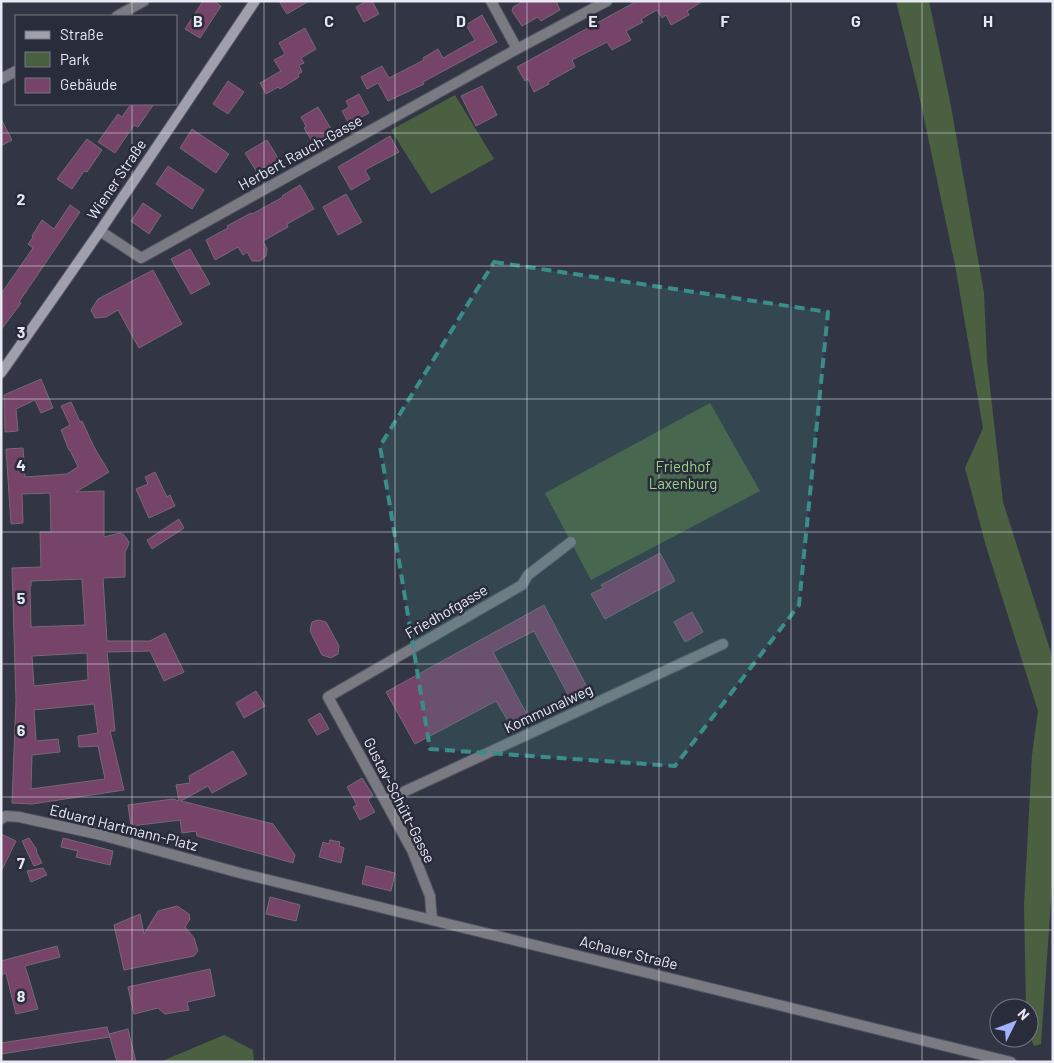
<svg xmlns="http://www.w3.org/2000/svg" width="1054" height="1063" font-family="Barlow,sans-serif">
<rect width="100%" height="100%" fill="#323644"/>
<path fill="#4a6041" d="M 896,1 L 929,1 L 950,101 L 984,293 L 987,361 L 1003,502 L 1053,659 L 1053,872 L 1041,1044 L 1034,1046 L 1029,1034 L 1029,1008 L 1026,1008 L 1024,906 L 1032,755 L 1038,711 L 986,546 L 965,468 L 983,428 L 955,265 L 918,90 Z
M 455,95 L 494,159 L 431,194 L 391,130 Z
M 710,403 L 760,491 L 591,580 L 545,493 Z
M 224,1035 L 253,1050 L 254,1062 L 160,1062 Z"/>
<path fill="#764369" stroke="#786873" fill-rule="evenodd" d="M 203,1 L 214,1 L 221,6 L 200,38 L 185,29 Z
M 279,1 L 309,1 L 287,14 Z
M 367,1 L 372,1 L 379,14 L 364,22 L 356,7 Z
M 524,1 L 556,1 L 560,10 L 541,21 L 538,17 L 522,26 L 512,11 L 513,7 Z
M 637,1 L 703,1 L 687,11 L 689,15 L 671,25 L 666,15 L 662,18 L 657,10 L 641,19 L 643,22 L 626,31 L 631,40 L 612,50 L 607,42 L 572,60 L 575,67 L 548,82 L 549,84 L 534,92 L 528,79 L 525,81 L 517,67 Z
M 482,15 L 497,42 L 423,82 L 424,84 L 388,101 L 378,83 L 367,89 L 361,77 L 382,66 L 389,78 L 424,60 L 423,58 L 438,49 L 443,58 L 475,40 L 466,25 Z
M 305,28 L 316,49 L 301,58 L 304,63 L 299,65 L 302,72 L 298,74 L 299,77 L 280,89 L 278,87 L 266,94 L 260,83 L 281,71 L 274,60 L 285,54 L 279,43 Z
M 228,81 L 244,92 L 228,114 L 213,104 Z
M 482,86 L 497,115 L 476,126 L 461,96 Z
M 359,94 L 369,113 L 349,124 L 342,111 L 349,107 L 346,101 Z
M 131,104 L 154,104 L 138,127 L 134,125 L 115,153 L 98,142 L 118,114 L 122,117 Z
M 318,107 L 333,132 L 313,143 L 304,128 L 306,126 L 301,117 Z
M 1,119 L 12,140 L 1,146 Z
M 192,129 L 229,154 L 216,173 L 180,148 Z
M 390,136 L 399,152 L 365,170 L 370,179 L 351,190 L 338,167 Z
M 87,139 L 102,150 L 87,172 L 84,171 L 72,189 L 57,179 Z
M 267,140 L 281,163 L 260,177 L 245,153 Z
M 168,166 L 204,190 L 192,209 L 156,184 Z
M 300,185 L 314,209 L 287,224 L 288,227 L 263,241 L 267,249 L 266,256 L 260,261 L 252,261 L 247,252 L 243,255 L 238,247 L 215,260 L 206,240 L 228,228 L 227,226 L 251,213 L 252,214 L 283,197 L 282,196 Z
M 346,194 L 362,222 L 338,235 L 323,207 Z
M 143,203 L 161,215 L 149,234 L 131,221 Z
M 70,205 L 80,212 L 19,302 L 21,303 L 1,330 L 1,294 L 33,248 L 28,244 L 33,237 L 32,236 L 42,220 L 54,229 Z
M 190,249 L 210,284 L 191,294 L 171,259 Z
M 153,270 L 182,324 L 139,348 L 118,310 L 106,317 L 95,318 L 91,310 L 98,299 Z
M 41,379 L 53,408 L 41,413 L 35,400 L 16,409 L 18,431 L 5,432 L 4,395 Z
M 71,402 L 80,422 L 82,421 L 94,447 L 109,472 L 76,492 L 104,491 L 104,537 L 120,533 L 124,535 L 129,542 L 128,546 L 125,552 L 125,577 L 103,578 L 107,641 L 150,641 L 165,633 L 184,672 L 164,681 L 150,651 L 107,652 L 115,731 L 110,731 L 124,790 L 32,804 L 12,803 L 16,700 L 12,568 L 41,567 L 40,532 L 51,532 L 50,493 L 22,494 L 23,523 L 11,524 L 6,449 L 23,448 L 25,477 L 67,474 L 78,467 L 70,450 L 69,450 L 61,430 L 70,425 L 61,406 ZM 82,579 L 85,625 L 31,627 L 30,586 L 31,586 L 31,581 ZM 87,653 L 88,680 L 34,686 L 32,656 ZM 94,704 L 98,733 L 78,736 L 79,747 L 98,746 L 105,779 L 31,789 L 32,755 L 60,752 L 58,739 L 36,741 L 34,710 Z
M 155,472 L 167,497 L 170,495 L 175,506 L 149,518 L 136,489 L 148,484 L 145,477 Z
M 179,519 L 184,528 L 152,549 L 147,540 Z
M 660,553 L 675,581 L 605,619 L 591,594 L 603,588 L 601,585 Z
M 544,605 L 589,691 L 571,700 L 534,631 L 493,652 L 531,722 L 514,731 L 496,701 L 415,744 L 386,692 Z
M 692,612 L 703,632 L 685,642 L 674,622 Z
M 318,620 L 326,622 L 339,646 L 338,654 L 331,658 L 322,655 L 310,631 L 312,622 Z
M 256,691 L 265,706 L 244,718 L 236,703 Z
M 320,713 L 329,729 L 317,735 L 308,720 Z
M 233,751 L 247,774 L 212,793 L 208,786 L 181,801 L 273,824 L 295,855 L 293,863 L 197,836 L 196,831 L 182,833 L 180,820 L 131,826 L 128,805 L 173,799 L 179,801 L 176,785 L 190,783 L 189,776 Z
M 362,778 L 373,795 L 368,800 L 375,812 L 360,820 L 353,807 L 357,805 L 347,787 Z
M 1,834 L 16,841 L 1,872 Z
M 29,838 L 37,850 L 36,851 L 42,863 L 34,866 L 22,841 Z
M 63,838 L 113,851 L 110,865 L 76,857 L 78,851 L 61,847 Z
M 330,840 L 340,842 L 339,846 L 344,848 L 341,863 L 319,857 L 323,842 L 329,844 Z
M 366,866 L 395,873 L 391,891 L 362,884 Z
M 43,868 L 47,875 L 31,882 L 27,871 Z
M 270,897 L 300,905 L 296,921 L 266,914 Z
M 177,906 L 189,914 L 190,919 L 185,927 L 194,938 L 198,951 L 194,956 L 124,970 L 114,925 L 140,914 L 144,934 L 158,911 Z
M 57,946 L 60,957 L 25,966 L 38,1009 L 16,1014 L 6,973 L 1,975 L 1,961 Z
M 210,969 L 215,996 L 187,1002 L 189,1010 L 165,1014 L 158,1008 L 134,1014 L 128,987 Z
M 107,1027 L 110,1037 L 1,1054 L 1,1043 Z
M 128,1029 L 136,1062 L 117,1062 L 109,1034 Z"/>
<g fill="none" stroke-linecap="round" stroke-linejoin="round">
<defs>
<path id="minor" d="M 491,1 L 517,49
M 117,16 L 144,1
M 1,79 L 16,71
M 100,231 L 141,258 L 517,49 L 607,1
M 386,800 L 723,644
M 432,920 L 430,896 L 412,850 L 328,697 L 522,585 L 528,575 L 571,542"/>
<path id="tertiary" d="M 1,819 L 6,816 L 19,817 L 101,835 L 240,873 L 1011,1062"/>
<path id="secondary" d="M 1,373 L 100,231 L 255,1"/>
</defs>
<use href="#minor" stroke="#4f5360" stroke-width="12"/>
<use href="#tertiary" stroke="#4f5360" stroke-width="12"/>
<use href="#secondary" stroke="#4f5360" stroke-width="12"/>
<use href="#minor" stroke="#797a82" stroke-width="10"/>
<use href="#tertiary" stroke="#797a82" stroke-width="10"/>
<use href="#secondary" stroke="#9fa0ac" stroke-width="10"/>
</g>
<path fill="#3a8d89" fill-opacity="0.2" stroke="#3a8d89" stroke-width="4" stroke-dasharray="10 6" stroke-linejoin="round" d="M 494,262 L 828,312 L 799,605 L 675,766 L 430,749 L 380,446 Z"/>
<path fill="none" stroke="#e7e9f3" stroke-width="1" stroke-opacity="0.55" d="M 132,1 L 132,16M 264,1 L 264,1062M 395,1 L 395,1062M 527,1 L 527,1062M 659,1 L 659,1062M 791,1 L 791,1062M 922,1 L 922,1062M 132,104 L 132,1062M 1,133 L 1053,133M 1,266 L 1053,266M 1,399 L 1053,399M 1,532 L 1053,532M 1,664 L 1053,664M 1,797 L 1053,797M 1,930 L 1053,930"/>
<g text-anchor="middle" dominant-baseline="central" stroke-width="5" stroke-linejoin="round" paint-order="stroke">
<g font-size="15" fill="#e7e9f3" stroke="#292c3a">
<text transform="translate(300 152) rotate(-29)">Herbert Rauch-Gasse</text>
<text transform="translate(116 179) rotate(-56)">Wiener Straße</text>
<text transform="translate(446 611) rotate(-30)">Friedhofgasse</text>
<text transform="translate(548 708) rotate(-25)">Kommunalweg</text>
<text transform="translate(400 800) rotate(63)">Gustav-Schütt-Gasse</text>
<text transform="translate(124 827) rotate(14)">Eduard Hartmann-Platz</text>
<text transform="translate(629 952) rotate(14)">Achauer Straße</text>
</g>
<g font-size="15" fill="#9cd387" stroke="#292c3a">
<text x="683" y="466">Friedhof<tspan x="683" dy="17">Laxenburg</tspan></text>
</g>
</g>
<g font-size="16" text-anchor="middle" font-weight="bold" fill="#e7e9f3" stroke="#292c3a" stroke-width="5" stroke-linejoin="round" paint-order="stroke">
<text x="198" y="27">B</text>
<text x="329" y="27">C</text>
<text x="461" y="27">D</text>
<text x="593" y="27">E</text>
<text x="725" y="27">F</text>
<text x="856" y="27">G</text>
<text x="988" y="27">H</text>
<text x="21" y="205">2</text>
<text x="21" y="338">3</text>
<text x="21" y="471">4</text>
<text x="21" y="604">5</text>
<text x="21" y="736">6</text>
<text x="21" y="869">7</text>
<text x="21" y="1002">8</text>
</g>
<rect width="1054" height="1063" fill="none" stroke="#e7e9f3" stroke-width="5"/>
<rect x="15" y="15" width="162" height="90" fill="#292c3a" stroke="#757884"/>
<rect x="25" y="31" width="25" height="8" fill="#9fa0ac" stroke="#757884"/>
<text x="60" y="40" font-size="15" fill="#e7e9f3">Straße</text>
<rect x="25" y="52" width="25" height="15" fill="#4a6041" stroke="#757884"/>
<text x="60" y="65" font-size="15" fill="#e7e9f3">Park</text>
<rect x="25" y="78" width="25" height="15" fill="#764369" stroke="#757884"/>
<text x="60" y="90" font-size="15" fill="#e7e9f3">Gebäude</text>
<g transform="translate(1014 1023) rotate(48)"><circle r="24" fill="#292c3a" stroke="#757884"/>
<path d="M0-4L9 19L0 12L-9 19Z" fill="#a3b2fd"/>
<text y="-8" font-size="14" font-weight="bold" text-anchor="middle" fill="#e7e9f3">N</text>
</g>
</svg>
